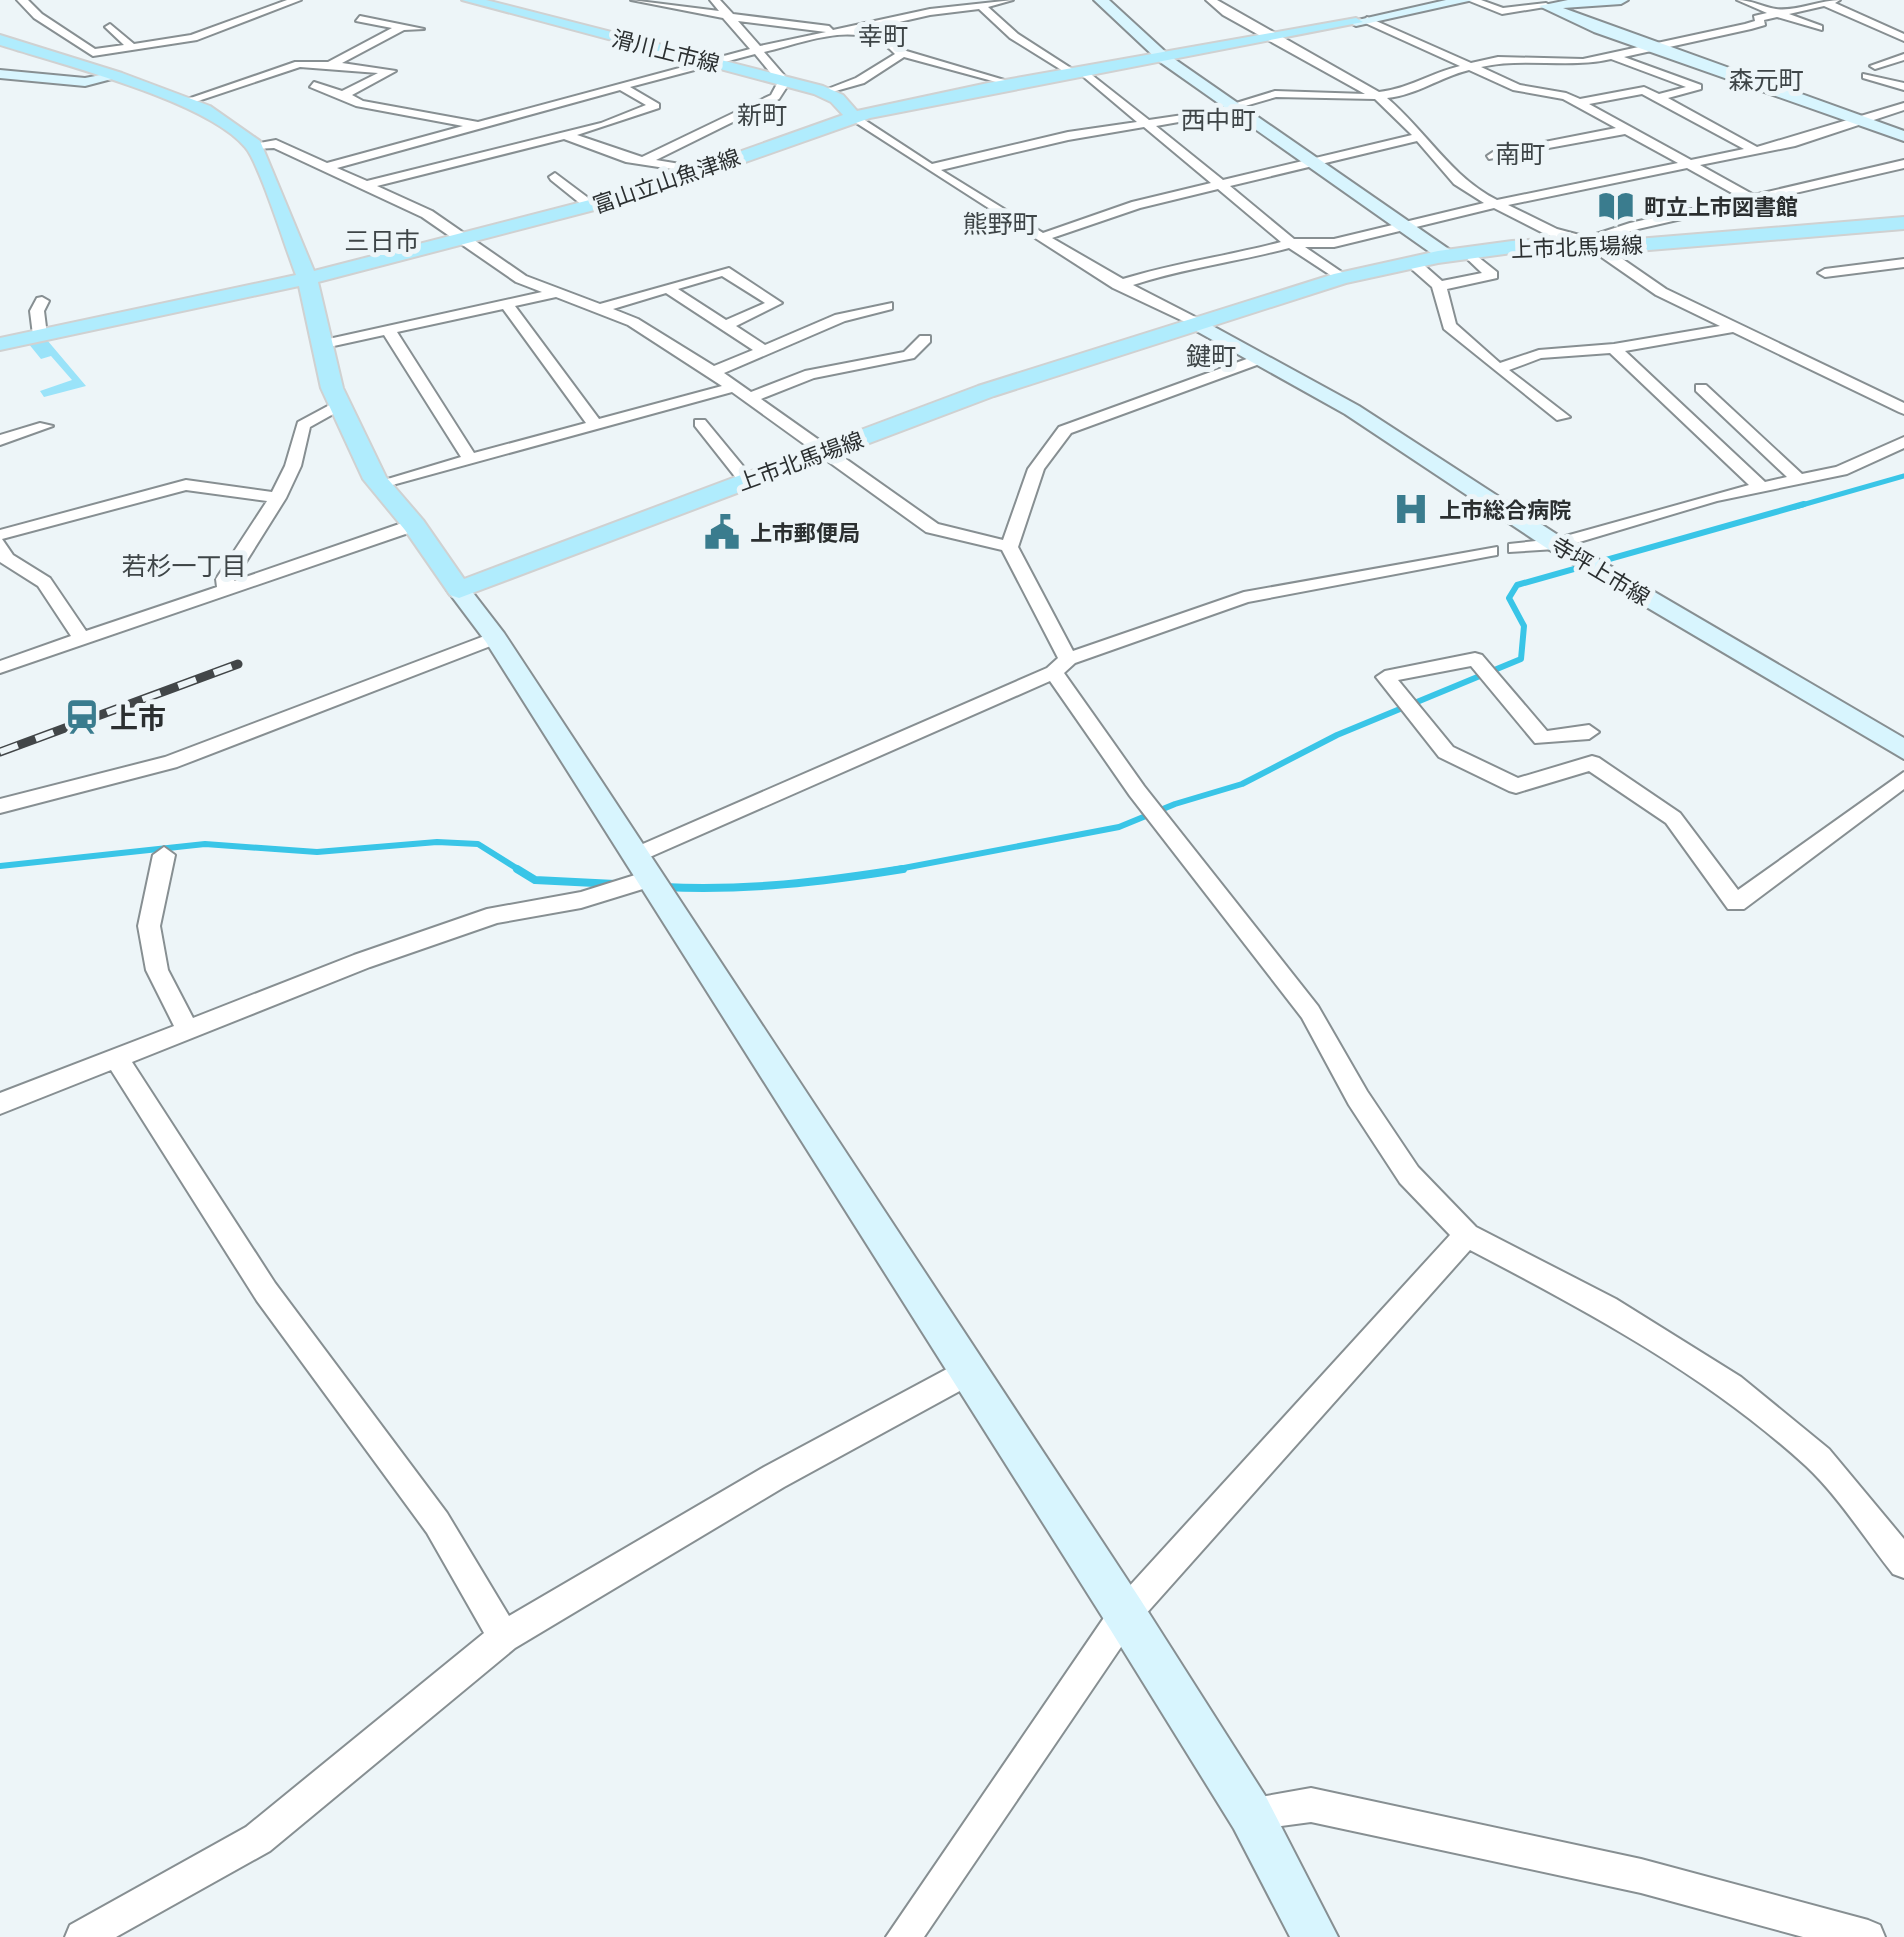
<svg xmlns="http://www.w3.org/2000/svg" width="1904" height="1937" font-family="'Open Sans','Noto Sans JP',sans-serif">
<rect width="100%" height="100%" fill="#edf5f8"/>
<path fill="#9ae3f9" d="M 47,340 L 86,386 L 44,397 L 40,391 L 72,380 L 51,356 L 41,359 L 28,343 Z"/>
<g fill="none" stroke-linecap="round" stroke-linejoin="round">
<path stroke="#39c5e7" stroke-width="5" d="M 1795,507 L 1904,476"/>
<path stroke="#39c5e7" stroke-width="6" d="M 0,866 L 205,844 L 317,852 L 437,842 L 478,844 L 521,871
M 888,871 L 1119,827 L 1175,804 L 1242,784 L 1337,735 L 1521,659 L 1524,626 L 1509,598 L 1517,585 L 1804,504"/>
<path stroke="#39c5e7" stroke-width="8" d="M 517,869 L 535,880 L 615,884
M 664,887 C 746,891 822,882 903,869"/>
<defs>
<path id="street" d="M 17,0 L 28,0 L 42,14 L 95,49 L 124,45 L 105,27 L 110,24 L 134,44 L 191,35 L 287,0 L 301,0 L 197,40 L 93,56 L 34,18 Z
M 631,0 L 719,11 L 710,0 L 720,0 L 733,14 L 829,26 L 833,30 L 930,9 L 1013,0 L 988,7 L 1018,34 L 1077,72 L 1068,74 L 1010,38 L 979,9 L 930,15 L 864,30 L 888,34 L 903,50 L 1011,82 L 1011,86 L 904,57 L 864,83 L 825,94 L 825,90 L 856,78 L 895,54 C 861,17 808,42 764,52 L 790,82 L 779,99 L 656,160 L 704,168 L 704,174 L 626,162 L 564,139 L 377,186 L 432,211 L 526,276 L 600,304 L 729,268 L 782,303 L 736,326 L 765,345 L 835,315 L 892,303 L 892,309 L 845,321 L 724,373 L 751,392 L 805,371 L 904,352 L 920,336 L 930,336 L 930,342 L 914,358 L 814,378 L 761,399 L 938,524 L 1003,540 L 1028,469 L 1059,427 L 1255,356 L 1265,356 L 1265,362 L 1071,433 L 1044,469 L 1018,547 L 1073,651 L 1244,592 L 1497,547 L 1497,555 L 1491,556 L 1248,602 L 1075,663 L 1064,673 L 1144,786 L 1318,1006 L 1367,1091 L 1418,1167 L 1476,1227 L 1616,1299 L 1741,1377 L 1829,1449 L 1904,1539 L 1904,1578 L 1893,1574 C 1865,1539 1839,1497 1806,1466 C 1706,1375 1589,1312 1470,1250 L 1136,1625 L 924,1937 L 886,1937 L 1114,1603 L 1450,1235 L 1400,1183 L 1349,1105 L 1302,1018 L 1130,796 L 1050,681 L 643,860 L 629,860 L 625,855 L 629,850 L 1047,668 L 1058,658 L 1002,550 L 926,532 L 732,392 L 385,487 L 371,484 L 461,457 L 384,335 L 320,349 L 313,345 L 315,342 L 542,292 L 516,282 L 422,217 L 274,148 L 254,149 L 248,145 L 276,140 L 327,163 L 463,126 L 356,106 L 310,87 L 314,82 L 342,91 L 378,73 L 300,67 L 189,104 L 179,102 L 295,62 L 328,62 L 392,28 L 356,21 L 360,16 L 424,29 L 404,30 L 342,63 L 396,71 L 352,95 L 363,101 L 478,122 L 750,49 L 723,18 ZM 738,21 L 826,32 L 760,46 ZM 755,54 L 778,82 L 771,95 L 642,157 L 577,135 L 659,108 L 659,104 L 630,87 ZM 620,90 L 646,105 L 601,123 L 367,181 L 337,168 ZM 722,276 L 765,303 L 726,320 L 678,289 ZM 666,293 L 753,350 L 714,366 L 638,319 L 613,309 ZM 556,297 L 628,325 L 722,386 L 599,419 L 515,306 ZM 503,309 L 586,423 L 474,453 L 397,332 Z
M 1206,0 L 1217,0 L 1379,92 C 1408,89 1431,73 1460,66 L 1363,22 L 1367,17 L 1471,63 L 1498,57 L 1583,59 L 1745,24 L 1755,21 L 1754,16 L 1767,13 L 1737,0 C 1752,0 1762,7 1776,9 C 1795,12 1820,0 1840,0 L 1835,3 L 1904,34 L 1904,41 L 1824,6 L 1789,14 L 1822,26 L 1822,30 L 1777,17 L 1764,20 L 1765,25 L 1751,29 L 1624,57 L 1701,85 L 1701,89 L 1668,98 L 1757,147 L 1904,103 L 1904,110 L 1795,146 L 1700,165 L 1754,195 L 1904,160 L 1904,168 L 1638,229 L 1598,242 L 1666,289 L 1904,403 L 1904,414 L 1899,412 L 1733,332 L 1625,351 L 1765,482 L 1787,477 L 1696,391 L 1696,385 L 1706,385 L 1802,474 L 1836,467 L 1904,437 L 1904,448 L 1847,474 L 1717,501 L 1556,549 L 1509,552 L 1509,544 L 1555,539 L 1749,485 L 1610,353 L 1541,358 L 1509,370 L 1570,417 L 1557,420 L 1444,329 L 1432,287 L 1407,265 L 1407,259 L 1417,259 L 1442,281 L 1482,273 L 1461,253 L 1468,249 L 1497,272 L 1497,278 L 1447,289 L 1456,324 L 1500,363 L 1539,350 L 1614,344 L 1720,326 L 1656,295 L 1584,245 L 1547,235 L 1494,208 L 1334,247 L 1305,247 L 1346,275 L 1348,278 L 1341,282 L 1289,248 C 1237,262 1184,268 1133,285 L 1203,321 L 1205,324 L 1198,328 L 1113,288 L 847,117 L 857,115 L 932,164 L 1068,132 L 1137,122 L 1079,73 L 1083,68 L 1149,120 L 1210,111 L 1275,91 L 1365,94 L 1223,15 ZM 1611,59 L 1686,87 L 1659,94 L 1644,87 L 1580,99 L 1566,93 L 1520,85 L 1481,67 C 1523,57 1568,69 1611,59 ZM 1469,70 L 1513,90 L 1563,99 L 1616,128 L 1493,152 L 1487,156 L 1489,159 L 1625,134 L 1678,163 L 1497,200 C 1451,177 1426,131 1387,98 C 1417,95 1440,77 1469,70 ZM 1642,94 L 1653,100 L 1744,149 L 1691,160 L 1589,104 ZM 1276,97 L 1375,99 L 1412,135 L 1223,180 L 1156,126 L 1207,117 ZM 1144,127 L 1211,183 L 1132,202 L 1043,233 L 941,170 L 1068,140 ZM 1417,141 L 1454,184 L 1484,203 L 1334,239 L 1294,239 L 1230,186 ZM 1687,168 L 1741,198 L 1630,223 L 1587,237 L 1557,229 L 1508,205 ZM 1218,189 L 1281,242 C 1228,256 1175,263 1123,279 L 1052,238 L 1140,208 Z
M 1467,0 L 1481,0 L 1503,8 L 1546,3 L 1551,6 L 1502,14 Z
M 1904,54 L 1904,60 L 1875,69 L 1870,66 Z
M 1863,74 L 1904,83 L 1904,90 L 1863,78 Z
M 555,173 L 595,203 L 595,209 L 587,209 L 551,180 L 549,177 Z
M 1904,259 L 1904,267 L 1825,277 L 1818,273 L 1825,269 Z
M 42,297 L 49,301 L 44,311 L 47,335 L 40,339 L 33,335 L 30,311 L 37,298 Z
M 339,400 L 347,405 L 344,408 L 310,427 L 301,466 L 286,498 L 234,581 L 408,521 L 420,521 L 420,529 L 0,673 L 0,661 L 71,636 L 38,586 L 0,562 L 0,530 L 186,480 L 272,492 L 285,466 L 298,422 ZM 186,490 L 267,501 L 216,579 L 217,587 L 86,631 L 50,578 L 13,555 L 2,539 Z
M 695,420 L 705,420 L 752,477 L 752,483 L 740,483 L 695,426 Z
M 40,423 L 53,426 L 0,445 L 0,435 Z
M 495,632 L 501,634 L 501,642 L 177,767 L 0,813 L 0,799 L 165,757 Z
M 1475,653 L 1482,655 L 1547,731 L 1589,725 L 1599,732 L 1589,739 L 1535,743 L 1471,666 L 1398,680 L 1453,747 L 1518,778 L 1592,756 L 1599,758 L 1680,813 L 1738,890 L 1904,772 L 1904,789 L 1744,909 L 1728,909 L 1666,823 L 1589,771 L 1516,793 L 1509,791 L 1439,757 L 1376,677 L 1385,671 Z
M 164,847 L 175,855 L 160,926 L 168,970 L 193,1018 L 354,955 L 487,909 L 581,892 L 651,870 L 662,878 L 659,884 L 581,908 L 497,923 L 370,967 L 132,1062 L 275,1283 L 447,1513 L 509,1616 L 764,1467 L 958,1363 L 968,1359 L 978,1363 L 982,1372 L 978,1381 L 784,1487 L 515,1648 L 270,1851 L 116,1937 L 65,1937 L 70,1925 L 246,1827 L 484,1633 L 427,1533 L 257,1301 L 111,1070 L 0,1114 L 0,1093 L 174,1026 L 146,970 L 138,926 L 153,855 Z
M 1311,1788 L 1641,1859 L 1868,1920 L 1880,1925 L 1885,1937 L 1803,1937 L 1641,1893 L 1311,1822 L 1250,1830 L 1238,1825 L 1233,1813 L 1238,1801 Z"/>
<path id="secondary" d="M 1094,0 L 1109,0 L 1170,56 L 1453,252 L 1453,260 L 1441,260 L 1160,62 Z
M 1446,0 L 1473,0 L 1356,26 L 1349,22 Z
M 1568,0 L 1628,0 L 1621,4 L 1563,8 L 1904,131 L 1904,141 L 1594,32 L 1539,6 Z
M 0,70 L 85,78 L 116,72 L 123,76 L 85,86 L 0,78 Z
M 1198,318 L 1359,406 L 1564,539 L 1904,738 L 1904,759 L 1548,549 L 1345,414 L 1191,328 L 1189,324 Z
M 459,583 L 467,585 L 504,633 L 1140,1599 L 1266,1797 L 1338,1937 L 1290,1937 L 1234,1829 L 1110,1629 L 486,642 L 447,590 Z"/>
<path id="primary" d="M 462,0 L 486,0 L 823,86 L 843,95 L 857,111 L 988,83 L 1356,18 L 1363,22 L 870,118 L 652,195 L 318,282 L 343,388 L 386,477 L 423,520 L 464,579 L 978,386 L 1334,274 L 1438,251 L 1512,241 L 1589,236 L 1637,239 L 1904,217 L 1904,229 L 1637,251 L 1589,248 L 1512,253 L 1438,263 L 1346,283 L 994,396 L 459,598 L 450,595 L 405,530 L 363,479 L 321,388 L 299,286 L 0,350 L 0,338 L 296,275 C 286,250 259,162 245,147 C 207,101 60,64 0,45 L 0,35 L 122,73 L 210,106 L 260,141 L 314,271 L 640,187 L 843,115 L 831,102 L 814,94 Z"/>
</defs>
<use href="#street" stroke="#878f92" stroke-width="4"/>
<use href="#secondary" stroke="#878f92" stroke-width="4"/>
<use href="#primary" stroke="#d0d1d1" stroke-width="4"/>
<use href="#street" fill="#fff" fill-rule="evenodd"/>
<use href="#secondary" fill="#d8f5fe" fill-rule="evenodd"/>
<use href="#primary" fill="#b0ecfd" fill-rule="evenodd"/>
<defs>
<path id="rail" d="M 0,752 L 238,664"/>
</defs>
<use href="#rail" stroke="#424648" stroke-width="9"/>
<use href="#rail" stroke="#edf5f8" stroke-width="6" stroke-dasharray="19" stroke-linecap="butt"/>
</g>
<defs>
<symbol id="library-bare" viewBox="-9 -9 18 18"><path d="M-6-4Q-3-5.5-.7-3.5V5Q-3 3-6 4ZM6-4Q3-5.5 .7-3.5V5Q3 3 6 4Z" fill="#3a7c8e" stroke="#edf5f8" stroke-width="2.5" paint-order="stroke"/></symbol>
<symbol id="hospital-bare" viewBox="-9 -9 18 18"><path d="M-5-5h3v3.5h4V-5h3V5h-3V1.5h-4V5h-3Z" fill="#3a7c8e" stroke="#edf5f8" stroke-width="2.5" paint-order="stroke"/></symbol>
<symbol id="civic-bare" viewBox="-9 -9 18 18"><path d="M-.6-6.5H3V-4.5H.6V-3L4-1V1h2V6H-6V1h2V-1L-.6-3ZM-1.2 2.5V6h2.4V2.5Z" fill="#3a7c8e" stroke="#edf5f8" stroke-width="2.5" paint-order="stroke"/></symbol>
<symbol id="station-bare" viewBox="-9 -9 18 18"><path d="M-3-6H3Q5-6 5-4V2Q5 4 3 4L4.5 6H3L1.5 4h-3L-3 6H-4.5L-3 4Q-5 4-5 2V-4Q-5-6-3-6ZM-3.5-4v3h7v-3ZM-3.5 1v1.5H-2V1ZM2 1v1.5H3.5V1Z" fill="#3a7c8e" stroke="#edf5f8" stroke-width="2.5" paint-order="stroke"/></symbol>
</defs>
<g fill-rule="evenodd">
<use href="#library-bare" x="1591" y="181" width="50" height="50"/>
<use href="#hospital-bare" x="1386" y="484" width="50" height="50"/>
<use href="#civic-bare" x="697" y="507" width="50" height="50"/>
<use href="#station-bare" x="57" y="692" width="50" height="50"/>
</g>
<g text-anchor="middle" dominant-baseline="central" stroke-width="10" stroke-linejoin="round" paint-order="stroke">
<g font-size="22" fill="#2b2f30" stroke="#edf5f8">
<text transform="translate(666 50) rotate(14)">滑川上市線</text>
<text transform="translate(666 180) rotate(-19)">富山立山魚津線</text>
<text transform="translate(1577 246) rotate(-2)">上市北馬場線</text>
<text transform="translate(800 460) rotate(-20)">上市北馬場線</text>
<text transform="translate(1601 570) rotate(31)">寺坪上市線</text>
</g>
<g font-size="22" font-weight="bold" fill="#2b2f30" stroke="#edf5f8" text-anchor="start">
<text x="1644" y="206">町立上市図書館</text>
<text x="1439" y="509">上市総合病院</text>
<text x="750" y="532">上市郵便局</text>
</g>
<g font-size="25" fill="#3e4547" stroke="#edf5f8">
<text x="883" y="35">幸町</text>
<text x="1766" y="79">森元町</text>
<text x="762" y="114">新町</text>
<text x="1218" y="119">西中町</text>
<text x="1520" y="153">南町</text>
<text x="1000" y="223">熊野町</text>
<text x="382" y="240">三日市</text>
<text x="1211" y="355">鍵町</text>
<text x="184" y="565">若杉一丁目</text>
</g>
<g font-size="28" font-weight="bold" fill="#2b2f30" stroke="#edf5f8" text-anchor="start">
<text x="110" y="717">上市</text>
</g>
</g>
</svg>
